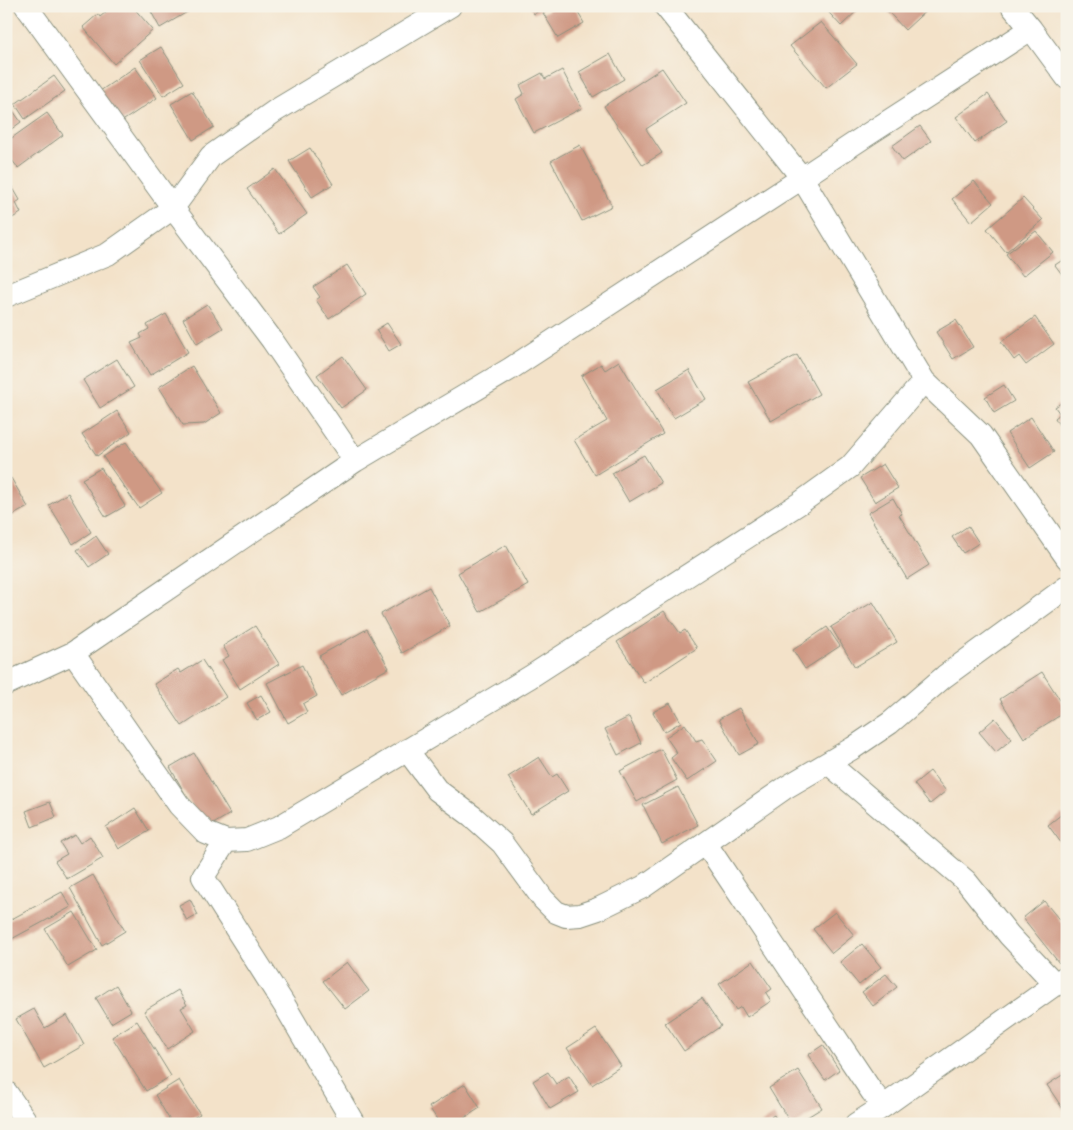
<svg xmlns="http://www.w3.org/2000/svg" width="1073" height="1130" font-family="'Comic Neue',sans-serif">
<rect width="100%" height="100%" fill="#f7f3e8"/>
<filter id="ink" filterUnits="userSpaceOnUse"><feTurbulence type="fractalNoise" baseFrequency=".02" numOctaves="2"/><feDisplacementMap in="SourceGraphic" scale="10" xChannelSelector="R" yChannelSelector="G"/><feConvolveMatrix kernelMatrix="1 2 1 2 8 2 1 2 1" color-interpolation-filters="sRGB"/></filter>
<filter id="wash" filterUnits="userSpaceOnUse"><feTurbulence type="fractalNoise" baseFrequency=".0096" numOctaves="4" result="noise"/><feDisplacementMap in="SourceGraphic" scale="20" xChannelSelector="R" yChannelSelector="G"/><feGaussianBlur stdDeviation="1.12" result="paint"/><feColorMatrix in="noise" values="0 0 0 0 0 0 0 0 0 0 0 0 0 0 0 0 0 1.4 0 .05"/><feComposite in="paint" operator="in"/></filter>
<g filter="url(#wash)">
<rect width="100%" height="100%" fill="#f3e2c9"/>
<g id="blocks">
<path fill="#cf9984" d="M 113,6 L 132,6 L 153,30 L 114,64 L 83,27 L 98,14 L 100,17 Z
M 148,6 L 193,6 L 194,8 L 160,28 Z
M 529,6 L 546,6 L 534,14 Z
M 555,6 L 574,6 L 584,23 L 558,38 L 543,13 Z
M 823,6 L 862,6 L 841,26 Z
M 883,6 L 931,6 L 905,30 Z
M 821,22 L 857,64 L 826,88 L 790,46 Z
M 161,47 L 184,83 L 163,96 L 140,60 Z
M 610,54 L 624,79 L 593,97 L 579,72 Z
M 135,67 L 157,98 L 121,122 L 100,91 Z
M 662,68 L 686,103 L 646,129 L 662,153 L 643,165 L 604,106 Z
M 562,70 L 582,108 L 534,133 L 516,99 L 524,94 L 520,85 L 542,73 L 545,79 Z
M 54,76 L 65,91 L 25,119 L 15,104 Z
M 192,91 L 214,127 L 193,140 L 171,104 Z
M 988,94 L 1007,121 L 975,143 L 956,117 Z
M 6,101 L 21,122 L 6,133 Z
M 47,113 L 63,135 L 18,168 L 6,152 L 6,142 Z
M 920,126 L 931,141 L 903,161 L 892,146 Z
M 580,145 L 612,206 L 582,221 L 551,161 Z
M 310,148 L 333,184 L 312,197 L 289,161 Z
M 275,169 L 307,214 L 279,234 L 247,189 Z
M 6,176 L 20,200 L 16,203 L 21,213 L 7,221 L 10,226 L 6,228 Z
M 974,181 L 993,203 L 971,222 L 952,199 Z
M 1023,198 L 1043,220 L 1006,252 L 987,229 Z
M 1036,231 L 1053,252 L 1023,276 L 1006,254 Z
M 1067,257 L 1067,281 L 1055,265 Z
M 347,265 L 366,294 L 329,319 L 316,300 L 320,297 L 313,287 Z
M 207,304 L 223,328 L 197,344 L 183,319 Z
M 166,314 L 188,352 L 150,375 L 131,343 L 142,338 L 140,334 L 149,329 L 147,325 Z
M 1035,317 L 1054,344 L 1026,365 L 1019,356 L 1014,360 L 1001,342 Z
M 956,320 L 973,347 L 953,359 L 936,332 Z
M 387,323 L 401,344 L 389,351 L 376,330 Z
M 797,355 L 819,394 L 771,421 L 748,382 Z
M 343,356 L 367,390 L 341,408 L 317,375 Z
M 117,359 L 134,387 L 100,408 L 83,380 Z
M 619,361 L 663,434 L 595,475 L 574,440 L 607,421 L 581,376 L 601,364 L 605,370 Z
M 192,366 L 221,413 L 204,424 L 183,425 L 159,387 Z
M 689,370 L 706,399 L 674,418 L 657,389 Z
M 1004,385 L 1014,401 L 994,413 L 985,397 Z
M 1067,399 L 1067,434 L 1065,435 L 1055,418 L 1060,414 L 1055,407 Z
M 117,411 L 131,432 L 97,456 L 82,434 Z
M 1031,417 L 1054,452 L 1030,468 L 1007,433 Z
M 126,442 L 162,493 L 139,508 L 103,457 Z
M 644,455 L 661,483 L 629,502 L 612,473 Z
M 883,464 L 898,488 L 875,502 L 860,478 Z
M 101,468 L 125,506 L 106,517 L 82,479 Z
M 11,478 L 28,507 L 6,519 L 6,481 Z
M 68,493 L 91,532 L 73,544 L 49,505 Z
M 893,498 L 902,514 L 899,515 L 929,565 L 907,579 L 868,513 Z
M 968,526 L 979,543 L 963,553 L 952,537 Z
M 96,536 L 108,554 L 89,567 L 77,550 Z
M 506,545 L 528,585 L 480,612 L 458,573 Z
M 429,587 L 450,626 L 402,653 L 381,614 Z
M 873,602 L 897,642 L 855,667 L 831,627 Z
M 664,611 L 680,633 L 685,630 L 697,648 L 644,683 L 617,642 Z
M 255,626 L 279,664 L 240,689 L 222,660 L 229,656 L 223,646 Z
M 827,627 L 840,646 L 805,669 L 793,650 Z
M 367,629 L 389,668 L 341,695 L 319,656 Z
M 202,660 L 226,697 L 182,726 L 154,684 L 178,669 L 181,673 Z
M 302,665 L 317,696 L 303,704 L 307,712 L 288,723 L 267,683 Z
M 1042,672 L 1067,711 L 1024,738 L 1000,699 Z
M 261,695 L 271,712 L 257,720 L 247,703 Z
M 670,703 L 681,722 L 664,732 L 653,712 Z
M 739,708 L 759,744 L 739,755 L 719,719 Z
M 629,717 L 641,743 L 618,755 L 605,729 Z
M 995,718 L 1012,739 L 996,752 L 979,732 Z
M 685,724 L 696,741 L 702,739 L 717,761 L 687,781 L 671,758 L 677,753 L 666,737 Z
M 661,749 L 677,780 L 637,802 L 620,771 Z
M 194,753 L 230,814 L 205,829 L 170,767 Z
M 539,757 L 552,777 L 557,774 L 568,791 L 531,814 L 508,777 Z
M 930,771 L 946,791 L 930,804 L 914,784 Z
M 678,787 L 698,825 L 662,844 L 643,805 Z
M 50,802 L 56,817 L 32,827 L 26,811 Z
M 135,808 L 149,831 L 119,849 L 106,827 Z
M 1062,814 L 1067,820 L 1067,851 L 1048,825 Z
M 75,835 L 80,843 L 90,836 L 103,858 L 67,879 L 55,861 L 67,854 L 60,843 Z
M 93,875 L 125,931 L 102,945 L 70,888 Z
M 62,892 L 71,907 L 6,942 L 6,922 Z
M 190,899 L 198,915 L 187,921 L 179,905 Z
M 1044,901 L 1067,929 L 1067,957 L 1059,963 L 1023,918 Z
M 74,912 L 97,950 L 68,967 L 45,929 Z
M 835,912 L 854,935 L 832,953 L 813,929 Z
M 862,944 L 881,967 L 859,985 L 840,962 Z
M 753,961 L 772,989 L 766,993 L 771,1001 L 747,1017 L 741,1007 L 736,1010 L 719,984 Z
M 347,962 L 369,991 L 345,1009 L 323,981 Z
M 886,974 L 897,987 L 873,1006 L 862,992 Z
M 116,985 L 131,1011 L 111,1023 L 96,998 Z
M 178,990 L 187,1005 L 181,1008 L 195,1031 L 167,1049 L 144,1011 Z
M 702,998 L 721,1026 L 684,1051 L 665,1023 Z
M 34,1009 L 45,1028 L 67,1015 L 84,1045 L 44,1068 L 16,1019 Z
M 137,1021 L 171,1076 L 146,1091 L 112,1037 Z
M 596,1029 L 621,1066 L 592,1085 L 567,1048 Z
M 823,1045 L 839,1070 L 825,1080 L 808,1055 Z
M 798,1070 L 822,1108 L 796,1124 L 791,1124 L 769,1088 Z
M 548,1072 L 556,1084 L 569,1076 L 579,1092 L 550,1109 L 533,1081 Z
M 1067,1072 L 1067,1115 L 1047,1085 Z
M 179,1080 L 200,1114 L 183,1124 L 172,1124 L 155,1095 Z
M 465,1084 L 480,1108 L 455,1124 L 440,1124 L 429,1107 Z
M 774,1115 L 779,1124 L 760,1124 Z"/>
</g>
</g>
<g filter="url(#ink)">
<use href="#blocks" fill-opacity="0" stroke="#89907e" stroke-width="1"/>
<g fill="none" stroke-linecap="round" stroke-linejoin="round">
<defs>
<path id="minor" d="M 26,6 L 173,208 L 272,340 L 355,461
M 665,6 L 802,178 L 924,381 L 981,435 L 1067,558
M 1012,6 L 1031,29 L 1067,78
M 6,296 L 108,254 L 173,208 L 211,156 L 275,111 L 450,6
M 73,653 L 179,805 L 206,833 L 226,841 L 247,840 L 279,827 L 530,677 L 800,503 L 850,467 L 924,381
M 6,684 L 73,653 L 355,461 L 510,369 L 802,178 L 867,135 L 1031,29
M 407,750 L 437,790 L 472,816 L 502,843 L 543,899 L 556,912 L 566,916 L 580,915 L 598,909 L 643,887 L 785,788 L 853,748 L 890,723 L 945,676 L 1067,587
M 828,763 L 966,881 L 1009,935 L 1056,985
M 226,841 L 203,877 L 285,1006 L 354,1124
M 706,844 L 872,1092 L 884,1106 L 1067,976
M 6,1092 L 28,1124
M 856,1124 L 884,1106"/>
</defs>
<use href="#minor" stroke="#89907e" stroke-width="24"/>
<use href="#minor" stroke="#fff" stroke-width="22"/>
</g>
</g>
<rect width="1073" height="1130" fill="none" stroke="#f7f3e8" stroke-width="25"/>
</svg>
